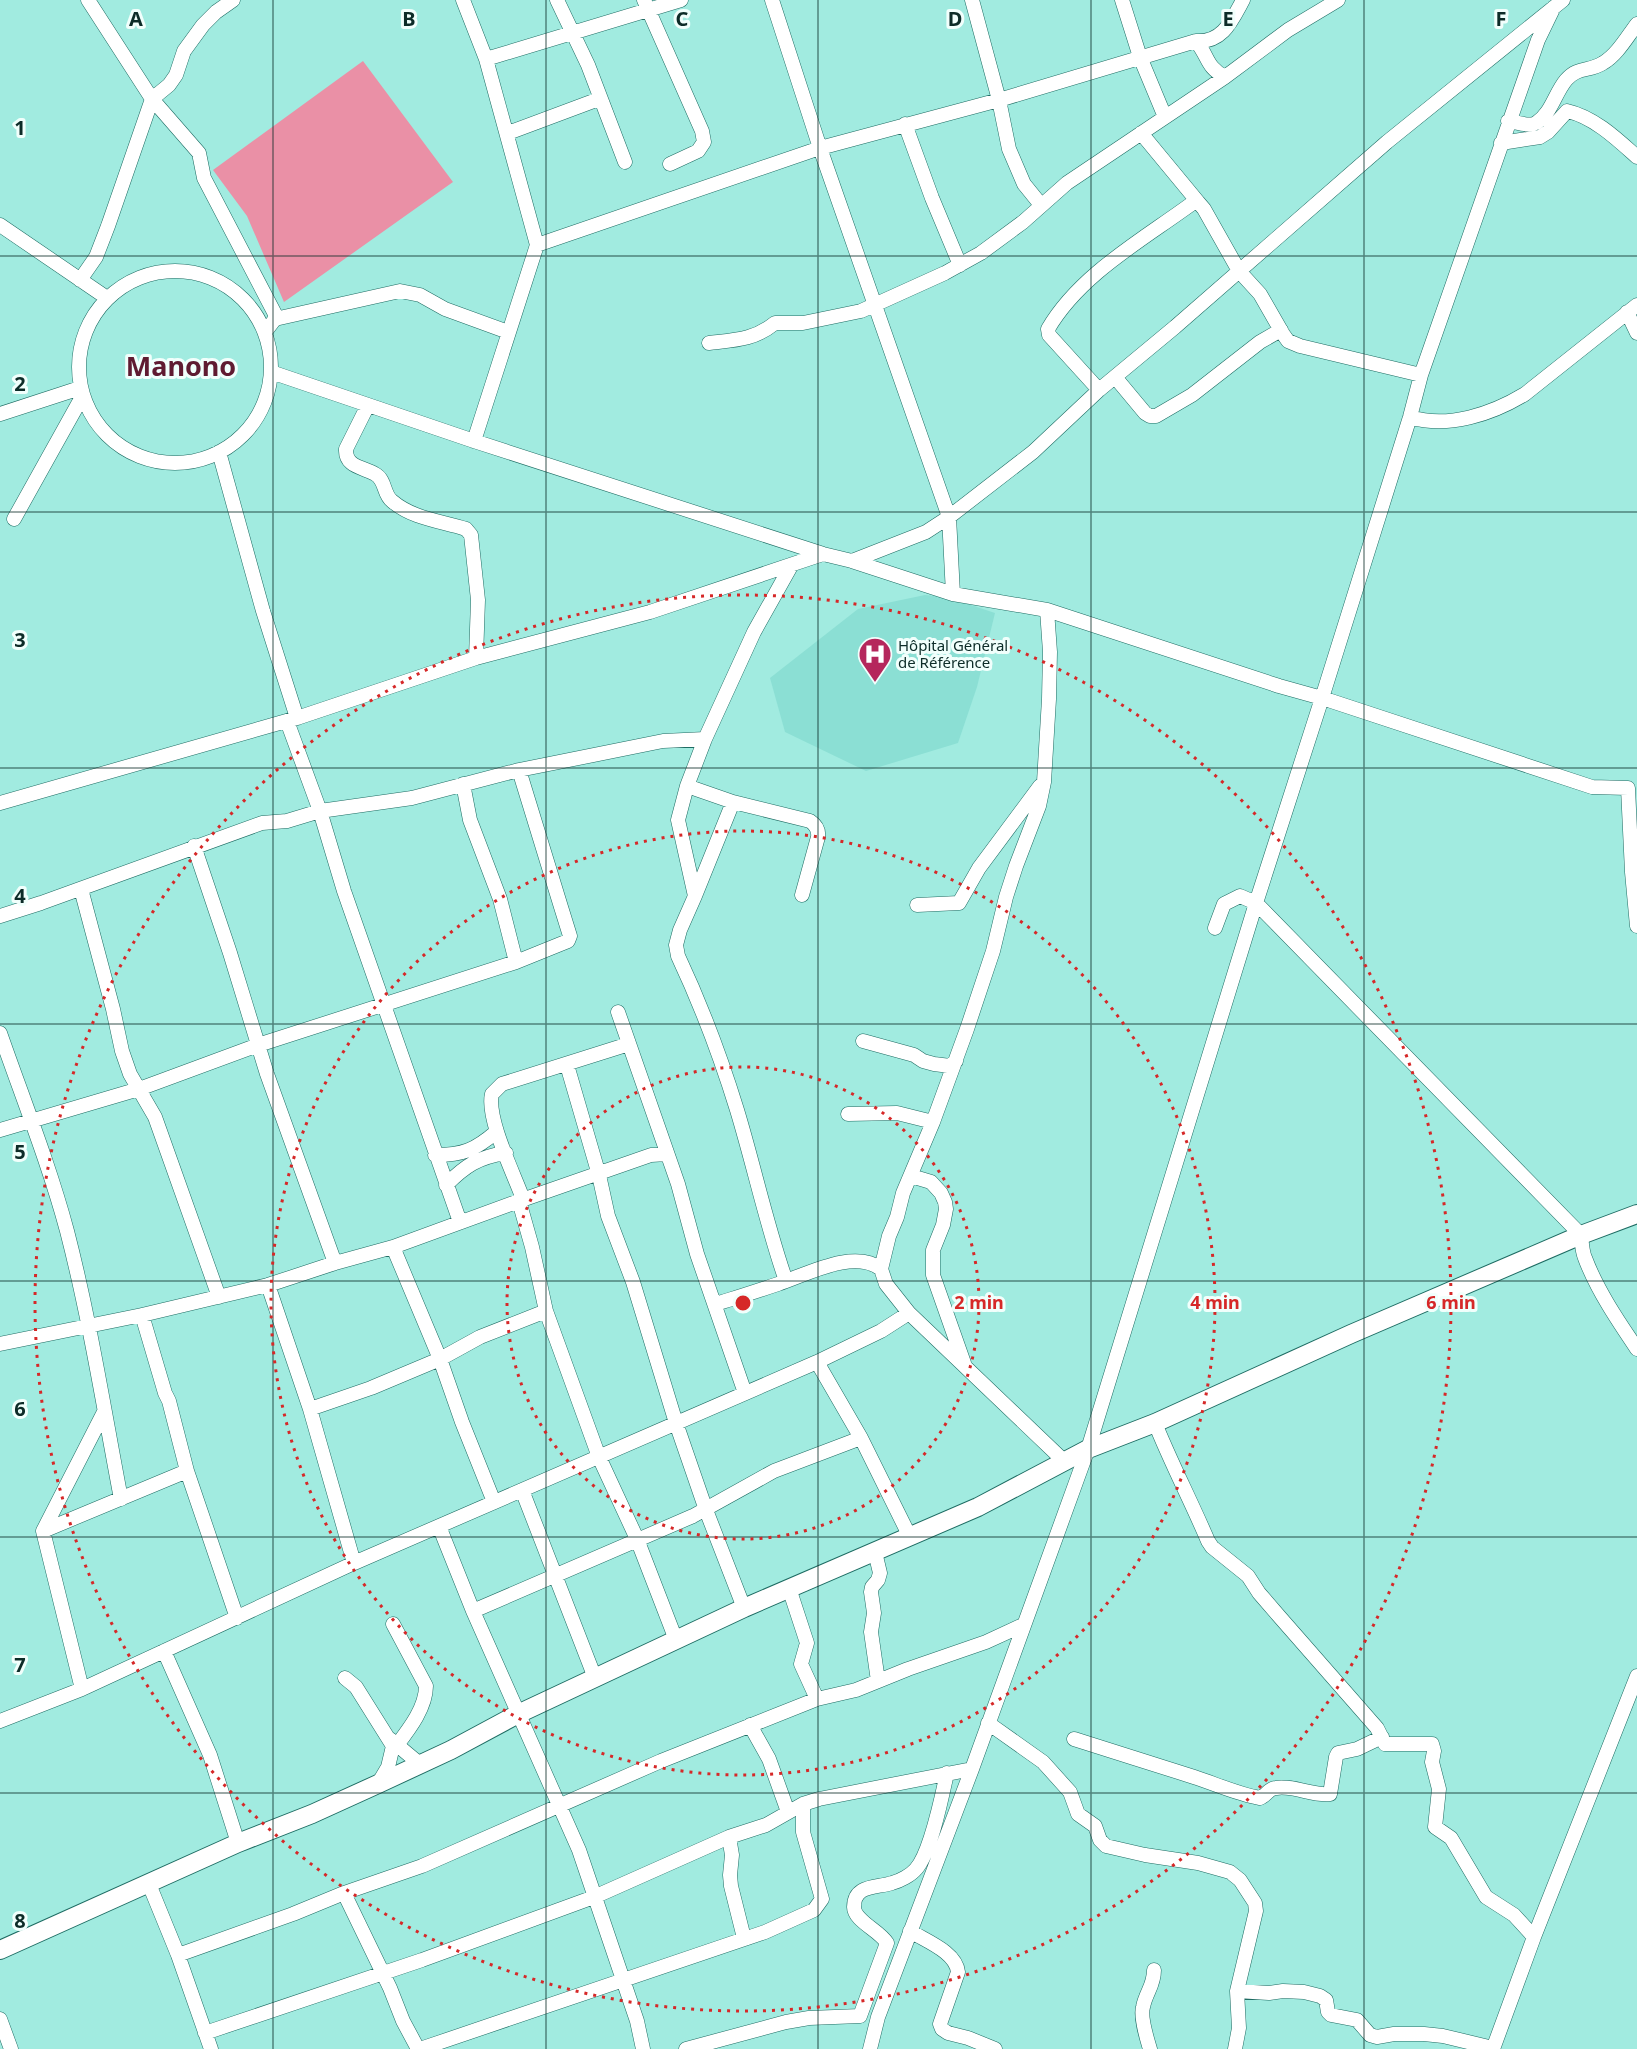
<svg xmlns="http://www.w3.org/2000/svg" width="1637" height="2049" font-family="'Noto Sans',sans-serif">
<rect width="100%" height="100%" fill="#a1ebe0"/>
<path fill="#8bdfd4" d="M 925,595 L 947,597 L 995,613 L 977,687 L 958,743 L 866,771 L 785,732 L 770,678 L 858,609 Z"/>
<path fill="#ea90a6" d="M 363,61 L 453,182 L 284,302 L 247,216 L 213,170 Z"/>
<g fill="none" stroke-linecap="round" stroke-linejoin="round">
<defs>
<path id="minor" d="M 88,0 L 152,99 L 199,153 L 204,178 L 275,314 L 275,319 L 265,332
M 463,0 L 486,59 L 537,245 L 474,441
M 557,0 L 588,65 L 625,162
M 644,0 L 702,131 L 704,142 L 698,151 L 670,164
M 772,0 L 820,148 L 949,517 L 953,594
M 972,0 L 999,100 L 1009,149 L 1024,184 L 1041,205
M 1122,0 L 1140,57 L 1165,117
M 1196,41 C 1209,57 1206,67 1225,77
M 486,59 L 681,0
M 1508,121 C 1516,122 1529,127 1536,123 C 1551,114 1555,93 1566,80 C 1578,66 1589,72 1603,63 C 1617,55 1627,37 1637,24
M 905,124 L 932,198 L 960,265
M 508,133 L 599,99
M 1141,133 L 1198,202
M 1501,143 L 1540,137 L 1548,132 L 1567,111 C 1594,117 1617,139 1637,157
M 0,225 L 107,298
M 537,245 L 820,148 L 999,100 L 1196,41 C 1223,43 1232,20 1243,0
M79 367a96 96 0 1 1 192 0a96 96 0 1 1-192 0Z
M 80,280 L 96,257 L 108,226 L 152,99 L 169,85 L 176,75 L 184,51 L 203,25 L 216,12 L 233,0
M 1627,312 L 1637,333
M 275,319 L 400,291 L 420,295 L 445,309 L 508,332
M 709,343 C 735,340 754,340 775,323 L 803,323 L 861,311 L 945,273 L 981,253 L 1023,222 L 1067,183 L 1225,77 L 1288,30 L 1338,0
M 271,372 L 474,441 L 823,554 L 852,561 L 953,594 L 1047,610 L 1279,686 L 1322,698 L 1592,787 L 1628,788 L 1632,872 L 1637,926
M 1115,377 L 1145,413 L 1150,416 L 1156,416 L 1192,395 L 1260,342 L 1281,330
M 1099,390 L 1049,335 L 1048,329 C 1080,274 1144,239 1194,202 L 1198,202 L 1204,209 L 1239,271 L 1260,294 L 1283,334 L 1288,341 L 1300,346 L 1421,375
M 368,405 L 346,449 C 345,467 363,467 375,474 C 386,480 383,494 392,501 C 413,519 441,521 466,529 L 471,535 L 478,600 L 476,658
M 0,414 L 80,388
M 1410,417 C 1448,429 1492,414 1525,394 L 1637,305
M 219,452 L 263,611 L 297,718
M 14,519 L 82,397
M 852,561 L 926,532 L 949,517 L 1033,452 L 1099,390 L 1175,327 L 1387,142 L 1563,0
M 1047,610 L 1050,652 L 1049,699 L 1044,782 L 1039,806 L 1016,866 L 1006,897 L 993,951 L 967,1029 L 933,1122 L 903,1193 L 897,1217 L 889,1236 L 881,1269 L 886,1284 L 909,1313 L 1065,1462
M 287,721 L 320,811 L 344,891 L 460,1222
M 463,784 L 470,820 L 500,899 L 516,962
M 687,786 L 733,802 L 695,896
M 733,802 L 810,821 C 816,825 819,830 818,837 L 802,895
M 0,803 L 297,718 L 476,658 L 650,612 L 823,554
M 194,846 L 230,953 L 267,1074 L 335,1263
M 81,889 L 113,1009 L 122,1051 L 130,1074 L 155,1117 L 219,1297
M 917,905 L 959,903 L 979,868 L 1040,786
M 0,916 L 41,903 L 262,823 L 287,821 L 320,811 L 412,798 L 519,770 L 663,741 L 705,739
M 1215,928 L 1224,904 L 1240,896 L 1256,903 L 1581,1235 C 1582,1243 1582,1251 1585,1258 C 1597,1290 1618,1321 1637,1349
M 618,1012 L 678,1184 L 697,1254 L 745,1393
M 0,1033 C 23,1099 49,1164 67,1231 C 90,1320 104,1410 121,1499
M 863,1041 L 914,1055 L 923,1061 L 934,1064 L 950,1066 L 956,1061
M 567,1065 L 599,1175 L 608,1216 L 633,1282 L 676,1423 L 706,1510 L 744,1608
M 848,1114 L 897,1113 L 933,1122
M 0,1130 L 139,1089 L 258,1045 L 516,962 L 568,941 L 570,936 L 561,907 L 519,770
M 435,1155 C 463,1155 475,1150 496,1132
M 911,1176 L 931,1182 L 941,1193 L 945,1202 L 946,1209 L 943,1225 L 933,1250 L 933,1275 L 964,1363
M 446,1185 C 465,1166 478,1157 506,1153
M 523,1199 C 514,1174 486,1118 492,1094 L 502,1084 L 629,1044
M 519,1201 L 532,1247 L 546,1311 L 599,1457 L 637,1539 L 676,1640
M 393,1247 L 440,1359 L 462,1422 L 494,1502
M 785,1281 L 785,1278 C 766,1223 754,1166 737,1110 C 721,1058 701,1005 678,956 L 676,945 L 680,930 L 695,896 L 678,820 L 687,786 L 705,739 L 754,632 L 791,566
M 268,1285 L 310,1409 L 354,1563
M 715,1304 C 736,1298 757,1291 778,1284 C 806,1275 854,1248 881,1269
M 142,1315 L 165,1393 L 169,1401 L 187,1471 L 237,1618
M 0,1344 L 142,1315 L 268,1285 L 335,1263 L 393,1247 L 519,1201 L 651,1155 L 667,1154
M 817,1362 L 861,1438 L 910,1537
M 310,1409 L 371,1388 L 440,1359 L 480,1337 L 546,1311
M 1155,1423 C 1171,1463 1191,1501 1208,1541 L 1212,1547 L 1248,1576 L 1259,1593 L 1278,1615 L 1377,1728 L 1385,1744 L 1432,1744 L 1434,1751 L 1432,1762 L 1439,1789 L 1435,1827 L 1451,1838 L 1486,1897 L 1514,1915 L 1534,1937
M 522,1490 L 595,1678
M 439,1526 L 473,1611 L 579,1850 L 637,2021 L 643,2049
M 43,1531 L 187,1471
M 875,1552 L 880,1573 L 878,1580 L 872,1587 L 871,1592 L 874,1613 L 871,1632 L 878,1681
M 789,1588 L 807,1643 L 801,1664 L 817,1699
M 473,1611 L 693,1516 L 774,1471 L 861,1438
M 393,1624 L 426,1686 C 426,1707 410,1728 397,1745
M 164,1651 L 210,1755 L 238,1843
M 345,1678 L 356,1687 L 393,1746 L 388,1767 L 378,1784
M 82,1689 L 43,1531 L 104,1412
M 0,1721 L 82,1689 L 354,1563 L 817,1362 L 881,1331 L 909,1313
M 988,1723 L 1043,1762 L 1070,1792 L 1078,1814 L 1095,1826 L 1100,1840 L 1106,1846 L 1145,1855 L 1198,1863 L 1230,1872 L 1240,1880 L 1255,1903 L 1256,1911 L 1237,1991 L 1239,2028 L 1235,2049
M 750,1725 L 769,1759 L 788,1812
M 390,1739 L 421,1765
M 1074,1739 C 1114,1752 1154,1764 1194,1777 C 1216,1784 1237,1794 1260,1798 C 1266,1796 1269,1788 1276,1788 C 1295,1785 1311,1796 1330,1794 L 1336,1757 L 1338,1753 L 1357,1749 L 1382,1737
M 729,1837 L 732,1855 L 730,1875 L 731,1886 L 744,1938
M 149,1884 L 178,1955 L 211,2049
M 344,1893 L 390,1988 L 403,2021 L 418,2049
M 910,1931 C 926,1941 956,1952 958,1972 L 940,2024 L 942,2029 L 948,2033 L 968,2038 L 995,2049
M 178,1955 L 293,1914 L 344,1893 L 422,1866 L 661,1761 L 817,1699 L 856,1690 L 908,1669 L 986,1642 L 1023,1625
M 1237,1991 L 1269,1993 L 1283,1991 L 1304,1992 L 1320,1996 L 1326,2000 L 1328,2012 L 1331,2015 L 1357,2020 L 1370,2035 L 1377,2037 L 1394,2034 L 1424,2034 L 1443,2036 L 1493,2048
M 0,2019 L 11,2049
M 205,2033 L 422,1960 L 594,1897 L 729,1837 L 766,1825 L 803,1804 L 819,1799 L 972,1769
M 420,2049 L 765,1932 L 814,1910 L 822,1899 L 803,1832 L 803,1804
M 686,2049 L 786,2022 L 809,2018 L 860,2016 L 887,1943 C 879,1930 854,1921 854,1907 C 854,1884 877,1888 892,1883 C 900,1881 911,1875 916,1869 C 931,1852 942,1796 947,1773
M 870,2049 L 878,2017 L 972,1769 L 1088,1449 L 1256,903 L 1322,698 L 1410,417 L 1421,375 L 1538,40 L 1554,7
M 1150,2049 C 1147,2039 1140,2017 1143,2007 C 1146,1992 1154,1986 1154,1970
M 1493,2049 L 1534,1937 L 1637,1676"/>
<path id="major" d="M 0,1950 L 238,1843 L 312,1814 L 378,1784 L 451,1750 L 518,1714 L 744,1608 L 978,1507 L 1088,1449 L 1155,1423 L 1351,1334 L 1581,1235 L 1637,1214"/>
</defs>
<use href="#minor" stroke="#1e6c63" stroke-width="15"/>
<use href="#major" stroke="#1e6c63" stroke-width="20"/>
<use href="#minor" stroke="#fff" stroke-width="14"/>
<use href="#major" stroke="#fff" stroke-width="18"/>
</g>
<path fill="none" stroke="#0d2c28" stroke-width="1.5" stroke-opacity="0.55" d="M 273,0 L 273,2049M 546,0 L 546,2049M 818,0 L 818,2049M 1091,0 L 1091,2049M 1364,0 L 1364,2049M 0,256 L 1637,256M 0,512 L 1637,512M 0,768 L 1637,768M 0,1024 L 1637,1024M 0,1281 L 1637,1281M 0,1537 L 1637,1537M 0,1793 L 1637,1793"/>
<g fill="none" stroke="#d62828" stroke-width="3" stroke-dasharray="3 6">
<circle cx="743" cy="1303" r="236"/>
<circle cx="743" cy="1303" r="472"/>
<circle cx="743" cy="1303" r="708"/>
</g>
<defs>
<symbol id="hospital-pin" viewBox="-11 -11 22 30"><path d="M0 17L-7.5 6A9.5 9.5 0 1 1 7.5 6Z" fill="#b5275c" stroke="#f1fffc"/><path d="M-5-5h3v3.5h4V-5h3V5h-3V1.5h-4V5h-3Z" fill="#fff"/></symbol>
</defs>
<g fill-rule="evenodd">
<use href="#hospital-pin" x="856" y="635" width="38" height="52"/>
</g>
<g text-anchor="middle" dominant-baseline="central" stroke-width="6" stroke-linejoin="round" paint-order="stroke">
<g font-size="15" fill="#0d2c28" stroke="#f1fffc" text-anchor="start">
<text x="898" y="645">Hôpital Général<tspan x="898" dy="17">de Référence</tspan></text>
</g>
<g font-size="27" font-weight="bold" fill="#5f1b31" stroke="#f1fffc">
<text x="181" y="365">Manono</text>
</g>
</g>
<g font-size="20" text-anchor="middle" font-weight="bold" fill="#0d2c28" stroke="#f1fffc" stroke-width="6" stroke-linejoin="round" paint-order="stroke">
<text x="136" y="26">A</text>
<text x="409" y="26">B</text>
<text x="682" y="26">C</text>
<text x="955" y="26">D</text>
<text x="1228" y="26">E</text>
<text x="1501" y="26">F</text>
<text x="20" y="135">1</text>
<text x="20" y="391">2</text>
<text x="20" y="647">3</text>
<text x="20" y="903">4</text>
<text x="20" y="1159">5</text>
<text x="20" y="1416">6</text>
<text x="20" y="1672">7</text>
<text x="20" y="1928">8</text>
</g>
<circle cx="743" cy="1303" r="9" fill="#d62828" stroke="#f1fffc" stroke-width="3"/>
<g font-size="18" text-anchor="middle" font-weight="bold" fill="#d62828" stroke="#f1fffc" stroke-width="6" stroke-linejoin="round" paint-order="stroke">
<text x="979" y="1309">2 min</text>
<text x="1215" y="1309">4 min</text>
<text x="1451" y="1309">6 min</text>
</g>
</svg>
